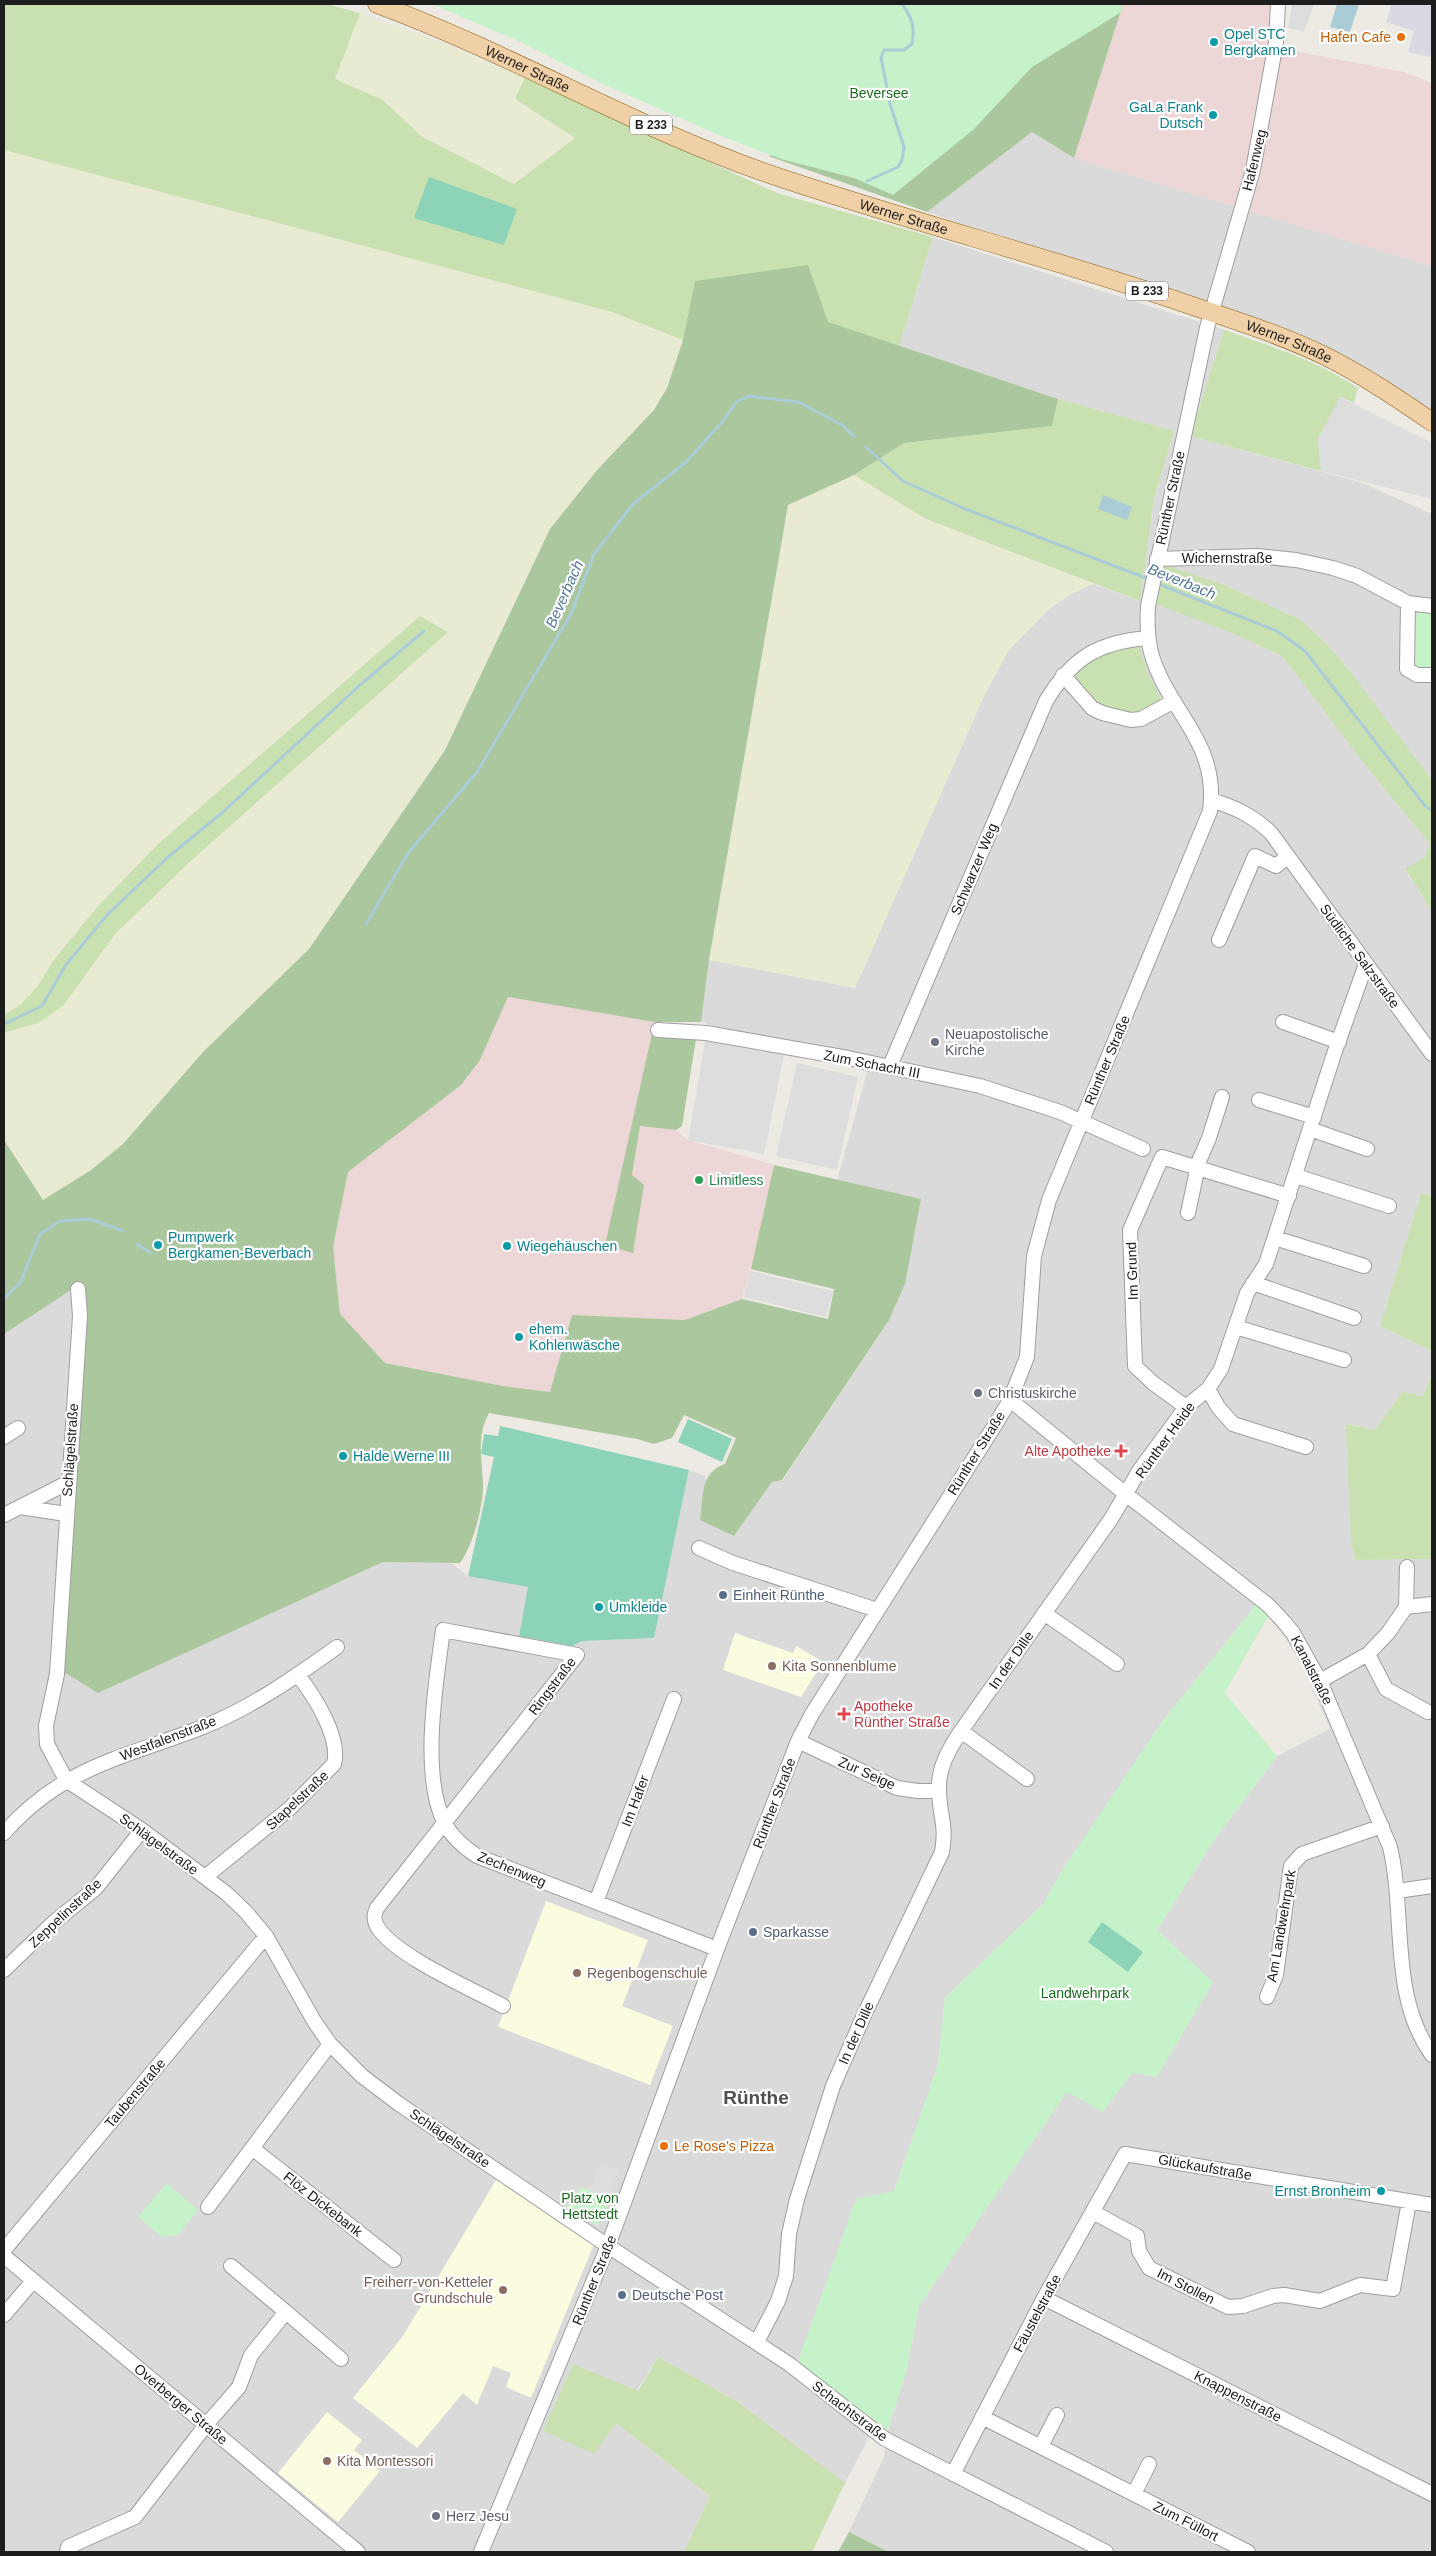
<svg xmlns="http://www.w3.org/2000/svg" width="1436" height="2556" font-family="Helvetica,sans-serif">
<rect width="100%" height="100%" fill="#edeae4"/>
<path fill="#dbdada" d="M 1032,132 L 1074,158 L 1432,266 L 1432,419 L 1373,381 L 1197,305 L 927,212 Z
M 933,237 L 1224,330 L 1190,436 L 1360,482 L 1432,514 L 1432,780 L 1350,671 L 1328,645 L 1301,620 L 1225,585 L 1161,565 L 1232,633 L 1282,656 L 1373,775 L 1431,845 L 1425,857 L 1405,870 L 1432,911 L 1432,1196 L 1421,1193 L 1380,1326 L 1432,1351 L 1432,1374 L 1423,1396 L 1402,1392 L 1375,1430 L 1347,1424 L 1355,1560 L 1432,1559 L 1432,2552 L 889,2552 L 849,2532 L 884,2457 L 888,2430 L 906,2372 L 919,2306 L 1067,2091 L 1103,2111 L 1132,2072 L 1157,1930 L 1216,1837 L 1277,1756 L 1330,1729 L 1304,1670 L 1289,1643 L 1268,1616 L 1256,1605 L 1162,1722 L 1065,1866 L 1043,1904 L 945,1998 L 938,2065 L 894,2191 L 797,2364 L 877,2422 L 845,2483 L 738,2402 L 658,2357 L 616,2423 L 710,2496 L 684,2552 L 4,2552 L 4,1334 L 74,1288 L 88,1312 L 76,1468 L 332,1586 L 383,1562 L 451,1563 L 468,1576 L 529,1587 L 519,1636 L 571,1646 L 582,1641 L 654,1638 L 689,1470 L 706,1476 L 700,1520 L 734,1536 L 772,1482 L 783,1480 L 889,1320 L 921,1199 L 837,1181 L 867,1072 L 701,1022 L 709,960 L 855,988 L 984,696 L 1008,651 L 1049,609 L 1069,595 L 1093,584 L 1140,601 L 1154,498 L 1174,431 L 1058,399 L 899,347 Z"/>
<path fill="#ecd6d6" d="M 1123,4 L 1285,4 L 1283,49 L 1404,72 L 1432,83 L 1432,266 L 1074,158 Z
M 508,997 L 654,1022 L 606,1245 L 632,1175 L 640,1126 L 676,1130 L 688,1140 L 774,1165 L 751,1268 L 742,1299 L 685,1320 L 572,1315 L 551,1392 L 503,1386 L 385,1363 L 340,1315 L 333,1247 L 348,1172 L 461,1085 L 480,1060 Z"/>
<path fill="#fbfbe0" d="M 735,1633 L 793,1653 L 796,1646 L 823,1662 L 801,1697 L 723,1670 Z
M 546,1901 L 648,1940 L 622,2006 L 673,2026 L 650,2085 L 498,2027 Z
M 496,2180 L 594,2244 L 531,2398 L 506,2387 L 511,2373 L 493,2366 L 477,2405 L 463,2393 L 417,2448 L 353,2398 L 403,2336 Z
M 327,2412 L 362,2440 L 354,2450 L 380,2471 L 338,2522 L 278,2473 Z"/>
<path fill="#e8ead2" d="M 360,13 L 448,45 L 525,78 L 515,100 L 575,138 L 514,184 L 421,136 L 383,100 L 335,79 Z
M 4,150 L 612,312 L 683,340 L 667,388 L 654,410 L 598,469 L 550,529 L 445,750 L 309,949 L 203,1052 L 123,1144 L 91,1170 L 43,1200 L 4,1140 L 4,1033 L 38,1023 L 63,1006 L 116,933 L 193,859 L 448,631 L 420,616 L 158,844 L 99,905 L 56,957 L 37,987 L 21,1004 L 4,1015 Z
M 854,475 L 926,519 L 1093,584 L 1069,595 L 1049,609 L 1008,651 L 984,696 L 855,988 L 709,960 L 788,505 Z"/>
<path fill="#c9e1b0" d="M 4,4 L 327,4 L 360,13 L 335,79 L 383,100 L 421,136 L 514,184 L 575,138 L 515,99 L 525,78 L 777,193 L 933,237 L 899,347 L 695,281 L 683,340 L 612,312 L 4,150 Z
M 1224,330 C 1270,346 1317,360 1358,388 L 1354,403 L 1341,397 L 1318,439 L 1321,471 L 1190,436 Z
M 1058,399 L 1174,431 L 1154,498 L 1140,601 L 926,519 L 854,475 L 904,443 L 1052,426 Z
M 1161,564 L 1225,585 L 1301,620 L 1328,645 L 1350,671 L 1432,780 L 1432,911 L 1405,869 L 1425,857 L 1430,844 L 1373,775 L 1282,656 L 1232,633 L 1156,604 Z
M 420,616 L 448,632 L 193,859 L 116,933 L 63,1006 L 38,1023 L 4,1033 L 4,1015 L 21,1004 L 37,987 L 56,957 L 99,905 L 158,844 Z
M 1139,645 L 1147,672 L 1162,700 L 1136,715 L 1096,706 L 1076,682 L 1077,672 C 1096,655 1113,649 1139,645 Z
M 1421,1193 L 1432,1196 L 1432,1351 L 1380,1326 Z
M 1432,1374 L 1432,1559 L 1355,1560 L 1351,1540 L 1346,1424 L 1375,1430 L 1402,1392 L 1423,1396 Z
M 658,2357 L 738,2402 L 845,2483 L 812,2552 L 684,2552 L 710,2496 L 616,2423 L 594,2454 L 543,2431 L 573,2364 L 638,2391 Z"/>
<path fill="#abc79e" d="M 1123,4 L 1074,158 L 1032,132 L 927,212 L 768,156 L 790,150 Z
M 808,265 L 828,322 L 1058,399 L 1052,426 L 904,443 L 854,475 L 788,505 L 709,960 L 701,1022 L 654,1022 L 508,997 L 480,1060 L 461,1085 L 348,1172 L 333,1247 L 340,1314 L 385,1363 L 503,1386 L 550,1392 L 572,1315 L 685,1320 L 742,1299 L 828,1319 L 834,1289 L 751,1269 L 774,1165 L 921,1199 L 905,1284 L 889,1320 L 782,1480 L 772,1482 L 734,1536 L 700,1520 C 704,1496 699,1473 725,1464 L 736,1438 L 684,1415 L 672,1438 L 654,1444 L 637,1439 L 489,1413 C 475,1439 483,1461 483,1489 C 482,1511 472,1547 460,1563 L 383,1562 L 98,1693 L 59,1669 L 88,1312 L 74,1288 L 4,1334 L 4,1140 L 43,1200 L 91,1170 L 123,1144 L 203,1052 L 309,949 L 445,750 L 550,529 L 598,469 L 654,410 L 667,388 L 683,340 L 695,281 Z
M 652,1033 L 696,1039 L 682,1126 L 676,1130 L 640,1126 L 632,1175 L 644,1185 L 633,1253 L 605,1245 Z
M 849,2532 L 889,2552 L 838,2552 Z"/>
<path fill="#c6f2ca" d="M 432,4 L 1123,4 L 1120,13 L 1032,67 L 974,129 L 893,195 L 854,178 L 781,159 L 721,136 L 605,85 L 516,40 Z
M 1419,610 L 1432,611 L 1432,669 L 1425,671 L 1412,665 L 1415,621 Z
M 1256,1605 L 1268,1616 L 1225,1693 L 1277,1756 L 1216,1837 L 1157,1930 L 1213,1982 L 1157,2077 L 1132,2073 L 1103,2112 L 1067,2092 L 919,2306 L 906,2372 L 888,2430 L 797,2364 L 856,2199 L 894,2191 L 938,2065 L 945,1998 L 1043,1904 L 1065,1866 L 1162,1722 Z
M 167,2183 L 198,2210 L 178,2235 L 162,2237 L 138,2217 Z
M 581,2187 L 611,2198 L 598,2226 L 566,2207 Z"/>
<path fill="#8cd3b7" d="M 429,177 L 517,209 L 504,245 L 414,218 Z
M 688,1419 L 732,1439 L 722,1462 L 678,1442 Z
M 500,1426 L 689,1470 L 654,1638 L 582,1641 L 572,1646 L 519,1636 L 528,1587 L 468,1576 L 494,1457 L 481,1454 L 484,1434 L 498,1436 Z
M 1102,1922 L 1143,1952 L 1128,1972 L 1088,1942 Z"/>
<path fill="#ddd" d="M 1292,4 L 1314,4 L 1304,32 L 1288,28 Z
M 1340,397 L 1432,443 L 1432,499 L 1321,471 L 1318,439 Z
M 705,1041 L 784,1055 L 764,1154 L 688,1140 Z
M 797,1063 L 858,1077 L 837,1170 L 776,1156 Z
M 750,1271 L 833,1291 L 826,1317 L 744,1297 Z
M 600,2163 L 619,2170 L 609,2197 L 590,2190 Z"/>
<path fill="#d9d9e3" d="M 1392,4 L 1432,4 L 1432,50 L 1430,57 L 1408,52 L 1414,31 L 1386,22 Z"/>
<path fill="#aaccd6" d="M 1337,4 L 1359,4 L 1350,32 L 1330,27 Z
M 1103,495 L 1132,507 L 1127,520 L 1098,509 Z"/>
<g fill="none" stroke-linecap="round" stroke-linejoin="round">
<path stroke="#aaccd6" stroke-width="3" d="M 867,181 L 898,167 L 902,160 L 904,147 L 890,104 L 881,57 L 884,50 L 904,50 L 912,44 C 915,28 912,17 902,4
M 866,447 L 903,481 L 963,508 L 1151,580
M 1156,583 L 1277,631 L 1305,651 L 1426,807 L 1432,810
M 366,924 L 408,853 L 477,772 L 571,614 L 594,554 L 633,504 L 686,462 L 723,421 L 736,402 L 748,396 L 798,402 L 842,425 L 854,436
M 4,1024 L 42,1006 L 65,966 L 107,915 L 167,858 L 223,812 L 360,685 L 424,631
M 137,1244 L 151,1253
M 4,1298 L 20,1283 L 40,1234 L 60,1221 L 90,1219 L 123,1231"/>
<defs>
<path id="minor" d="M 1157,559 L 1257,556 L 1296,560 L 1333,568 L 1357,576 L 1408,603 L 1432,606
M 1408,603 L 1407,669 L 1417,675 L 1432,675
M 1063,675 L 1092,708 L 1102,713 L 1131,720 L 1141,719 L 1174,701
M 1211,800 C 1235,807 1253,816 1271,833 L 1432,1054
M 1219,940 L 1255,856 L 1276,866 L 1287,857
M 1283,1022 L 1339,1042
M 658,1030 L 706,1033 L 848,1058 L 980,1086 L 1060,1112 L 1143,1149
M 890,1066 L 1046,701 C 1072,658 1098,642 1148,638
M 1259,1100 L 1314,1117
M 1310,1129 L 1367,1149
M 1296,1176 L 1389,1206
M 1188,1213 L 1199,1161 L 1209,1138 L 1222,1097
M 1275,1238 L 1364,1266
M 1253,1283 L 1354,1318
M 78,1289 L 80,1316 L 57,1674 L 46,1726 L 47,1744 L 66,1780 L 142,1830 L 226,1893 L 246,1912 L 266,1936 L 314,2021 L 330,2044 L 362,2076 L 399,2104 L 608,2246 L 789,2364 L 885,2439 L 1106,2552
M 1236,1327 L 1344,1360
M 1208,1389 L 1218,1407 L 1233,1424 L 1306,1447
M 1010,1400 L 1127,1495 L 1268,1605 L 1284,1622 L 1293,1633 L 1320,1681 L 1390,1847 C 1406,1915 1389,1995 1432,2055
M 1186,1407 L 1153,1383 L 1135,1366 L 1130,1230 L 1162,1157 L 1289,1196
M 4,1437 L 18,1428
M 66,1514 L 20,1507 L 69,1482
M 4,1515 L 20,1507
M 699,1548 L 733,1563 L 877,1610
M 1406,1607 L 1407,1567
M 1044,1613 L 1117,1664
M 1368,1654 L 1386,1689 L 1428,1712
M 1320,1681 L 1368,1654 L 1388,1633 L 1406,1607 L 1432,1604
M 961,1731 L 1027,1779
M 798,1741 L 897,1788 L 918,1791 L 939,1791
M 4,1833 C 63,1766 124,1758 203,1727 C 251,1708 295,1677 337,1647
M 205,1877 L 289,1809 L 334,1764 C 341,1737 314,1696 298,1675
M 1397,1891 L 1432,1886
M 596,1902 L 674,1699
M 4,1970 L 53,1923 L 96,1888 L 142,1830
M 1267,1997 L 1276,1975 L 1291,1866 L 1302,1854 L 1382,1826
M 503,2006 C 472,1989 393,1955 377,1926 C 373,1919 374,1914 377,1908 L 577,1655 L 443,1630 C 436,1682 420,1776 445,1824 C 452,1837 465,1848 477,1856 L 717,1949
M 252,2148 L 394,2260
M 208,2207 L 330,2044
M 1093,2212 L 1137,2236 L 1139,2251 L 1149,2268 L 1228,2307 L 1243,2306 L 1273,2296 L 1284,2295 L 1320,2301 L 1360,2285 L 1393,2289 L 1409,2202
M 4,2250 L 266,1936
M 4,2256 L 358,2552
M 231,2266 L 286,2312
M 1044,2298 L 1432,2494
M 4,2315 L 33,2281
M 757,2342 L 778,2301 L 786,2276 L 789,2234 L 797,2199 L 833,2086 L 865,2013 L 942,1852 C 947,1824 939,1815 939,1789 C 938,1768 949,1749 961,1731 L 1111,1519 L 1139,1471 L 1186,1407 L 1208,1389 L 1221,1369 L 1247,1293 L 1266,1264 L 1334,1054 L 1366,964
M 982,2417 L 1248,2552
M 1041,2446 L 1057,2415
M 953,2474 L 1044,2298 L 1125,2154 L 1432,2205
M 1134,2494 L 1149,2464
M 67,2552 L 68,2547 L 135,2517 L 206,2425 L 239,2387 L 251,2355 L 286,2312 L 341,2359
M 481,2552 L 608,2246 L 717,1949 L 798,1741 L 812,1714 L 995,1425 L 1010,1400 L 1027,1357 L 1034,1256 L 1049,1200 L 1210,811 C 1219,742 1170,714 1152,656 C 1147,639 1147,623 1148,606 L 1207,328 L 1253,170 L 1276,42 L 1278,4"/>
<g id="major">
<path id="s1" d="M 377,4 C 516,55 645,134 787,180 C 913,222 1043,256 1169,298 C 1222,316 1275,332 1325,356 C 1363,375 1397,398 1432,422"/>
</g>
</defs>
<use href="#minor" stroke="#9e9e9e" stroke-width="16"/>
<use href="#major" stroke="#855e12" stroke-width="19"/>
<use href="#minor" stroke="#fff" stroke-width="14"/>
<use href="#major" stroke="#f0d0a6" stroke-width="18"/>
</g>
<g fill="#e8710a" stroke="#fff" stroke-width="2">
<circle cx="1401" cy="37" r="5"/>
<circle cx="664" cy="2146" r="5"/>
</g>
<g fill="#0f9aa8" stroke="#fff" stroke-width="2">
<circle cx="1214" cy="42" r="5"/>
<circle cx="1213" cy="115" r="5"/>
<circle cx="158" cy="1245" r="5"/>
<circle cx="507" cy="1246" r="5"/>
<circle cx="519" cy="1337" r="5"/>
<circle cx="343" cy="1456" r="5"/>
<circle cx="599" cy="1607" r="5"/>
<circle cx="1381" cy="2191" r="5"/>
</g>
<g fill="#6b7280" stroke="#fff" stroke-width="2">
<circle cx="935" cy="1042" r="5"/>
<circle cx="978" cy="1393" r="5"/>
<circle cx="436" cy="2516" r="5"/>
</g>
<circle fill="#2e9e5b" stroke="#fff" stroke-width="2" cx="699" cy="1180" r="5"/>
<g fill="#e0444e" stroke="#fff" stroke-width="2">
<path d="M1118.5 1443.5h5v5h5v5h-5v5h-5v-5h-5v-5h5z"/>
<path d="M841.5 1706.5h5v5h5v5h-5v5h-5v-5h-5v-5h5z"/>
</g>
<g fill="#5c6f8a" stroke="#fff" stroke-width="2">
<circle cx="723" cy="1595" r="5"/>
<circle cx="753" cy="1932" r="5"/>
<circle cx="622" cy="2295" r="5"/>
</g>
<g fill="#8d6e63" stroke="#fff" stroke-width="2">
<circle cx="772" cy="1666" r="5"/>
<circle cx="577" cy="1973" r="5"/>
<circle cx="503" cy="2290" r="5"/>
<circle cx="327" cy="2461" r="5"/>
</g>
<g text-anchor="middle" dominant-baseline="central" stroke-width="4.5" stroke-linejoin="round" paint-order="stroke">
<g fill="#fff" stroke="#616161" stroke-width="1">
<rect x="630" y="115.5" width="42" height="19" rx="4"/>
<rect x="1126" y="281.5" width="42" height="19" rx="4"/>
</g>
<g font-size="12" font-weight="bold" fill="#1d1d1d">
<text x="651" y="125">B 233</text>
<text x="1147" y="291">B 233</text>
</g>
<g font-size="14" fill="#0d838f" stroke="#fff" text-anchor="start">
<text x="1224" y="34">Opel STC<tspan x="1224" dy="16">Bergkamen</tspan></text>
<text x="1203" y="107" text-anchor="end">GaLa Frank<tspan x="1203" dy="16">Dutsch</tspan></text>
<text x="168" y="1237">Pumpwerk<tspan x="168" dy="16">Bergkamen-Beverbach</tspan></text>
<text x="517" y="1246">Wiegehäuschen</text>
<text x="529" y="1329">ehem.<tspan x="529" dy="16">Kohlenwäsche</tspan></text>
<text x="353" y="1456">Halde Werne III</text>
<text x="609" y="1607">Umkleide</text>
<text x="1371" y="2191" text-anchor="end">Ernst Bronheim</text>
</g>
<g font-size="14" fill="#c56008" stroke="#fff" text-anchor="end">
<text x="1391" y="37">Hafen Cafe</text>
<text x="674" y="2146" text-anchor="start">Le Rose's Pizza</text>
</g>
<g font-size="14" fill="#1d1d1d" stroke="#fff">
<text stroke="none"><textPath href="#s1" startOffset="164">Werner Straße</textPath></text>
<text transform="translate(1254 160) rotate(-76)">Hafenweg</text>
<text stroke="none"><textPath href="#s1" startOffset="569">Werner Straße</textPath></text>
<text stroke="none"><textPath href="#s1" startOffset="974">Werner Straße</textPath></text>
<text transform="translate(1170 498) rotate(-78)">Rünther Straße</text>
<text x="1227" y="558">Wichernstraße</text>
<text transform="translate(974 869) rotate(-67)">Schwarzer Weg</text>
<text transform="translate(1360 956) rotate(54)">Südliche Salzstraße</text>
<text transform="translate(1107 1060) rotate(-67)">Rünther Straße</text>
<text transform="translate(872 1064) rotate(11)">Zum Schacht III</text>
<text transform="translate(1132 1271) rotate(-92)">Im Grund</text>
<text transform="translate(1165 1440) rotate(-54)">Rünther Heide</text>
<text transform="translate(70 1450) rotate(-86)">Schlägelstraße</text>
<text transform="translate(976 1453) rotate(-58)">Rünther Straße</text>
<text transform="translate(1011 1660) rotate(-55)">In der Dille</text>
<text transform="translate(1312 1670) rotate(63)">Kanalstraße</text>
<text transform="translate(552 1686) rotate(-53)">Ringstraße</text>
<text transform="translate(168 1738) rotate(-21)">Westfalenstraße</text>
<text transform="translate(867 1773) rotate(24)">Zur Seige</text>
<text transform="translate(297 1800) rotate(-43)">Stapelstraße</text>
<text transform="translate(635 1801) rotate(-69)">Im Hafer</text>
<text transform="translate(774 1803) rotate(-69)">Rünther Straße</text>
<text transform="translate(159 1844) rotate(36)">Schlägelstraße</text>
<text transform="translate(512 1869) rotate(22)">Zechenweg</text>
<text transform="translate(65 1913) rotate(-43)">Zeppelinstraße</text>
<text transform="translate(1281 1926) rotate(-80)">Am Landwehrpark</text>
<text transform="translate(856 2033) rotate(-66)">In der Dille</text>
<text transform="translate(135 2093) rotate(-50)">Taubenstraße</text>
<text transform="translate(450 2138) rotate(34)">Schlägelstraße</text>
<text transform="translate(1205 2167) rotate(10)">Glückaufstraße</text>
<text transform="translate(323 2204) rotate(38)">Flöz Dickebank</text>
<text transform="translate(594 2280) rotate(-68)">Rünther Straße</text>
<text transform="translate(1186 2286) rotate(27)">Im Stollen</text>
<text transform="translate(1037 2313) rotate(-62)">Fäustelstraße</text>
<text transform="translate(1238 2396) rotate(27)">Knappenstraße</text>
<text transform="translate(181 2404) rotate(40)">Overberger Straße</text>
<text transform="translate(850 2411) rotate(37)">Schachtstraße</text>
<text transform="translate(1186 2521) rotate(27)">Zum Füllort</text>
</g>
<g font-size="14" fill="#196e1f" stroke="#fff">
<text x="879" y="93">Beversee</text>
<text x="1085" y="1993">Landwehrpark</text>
<text x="590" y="2198">Platz von<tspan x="590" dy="16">Hettstedt</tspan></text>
</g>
<g font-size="14" fill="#5b616d" stroke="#fff" text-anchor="start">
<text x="945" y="1034">Neuapostolische<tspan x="945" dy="16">Kirche</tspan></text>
<text x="988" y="1393">Christuskirche</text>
<text x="446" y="2516">Herz Jesu</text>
</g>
<g font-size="14" fill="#27864d" stroke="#fff" text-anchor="start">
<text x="709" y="1180">Limitless</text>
</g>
<g font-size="14" fill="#be3a42" stroke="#fff" text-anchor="end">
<text x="1111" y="1451">Alte Apotheke</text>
<text x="854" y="1706" text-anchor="start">Apotheke<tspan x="854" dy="16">Rünther Straße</tspan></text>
</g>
<g font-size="14" fill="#4e5e75" stroke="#fff" text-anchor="start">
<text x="733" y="1595">Einheit Rünthe</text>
<text x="763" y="1932">Sparkasse</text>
<text x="632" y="2295">Deutsche Post</text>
</g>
<g font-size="14" fill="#785e54" stroke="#fff" text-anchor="start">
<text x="782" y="1666">Kita Sonnenblume</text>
<text x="587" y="1973">Regenbogenschule</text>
<text x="493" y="2282" text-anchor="end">Freiherr-von-Ketteler<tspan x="493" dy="16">Grundschule</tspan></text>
<text x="337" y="2461">Kita Montessori</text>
</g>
<g font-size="15" font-style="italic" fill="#53779a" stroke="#fff">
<text transform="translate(1182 581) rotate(22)">Beverbach</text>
<text transform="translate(564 594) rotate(-66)">Beverbach</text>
</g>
<g font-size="19" font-weight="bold" fill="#505050" stroke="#fff">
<text x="756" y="2097">Rünthe</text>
</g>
</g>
<rect width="1436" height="2556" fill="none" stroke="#1d1d1d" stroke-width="10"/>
</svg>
